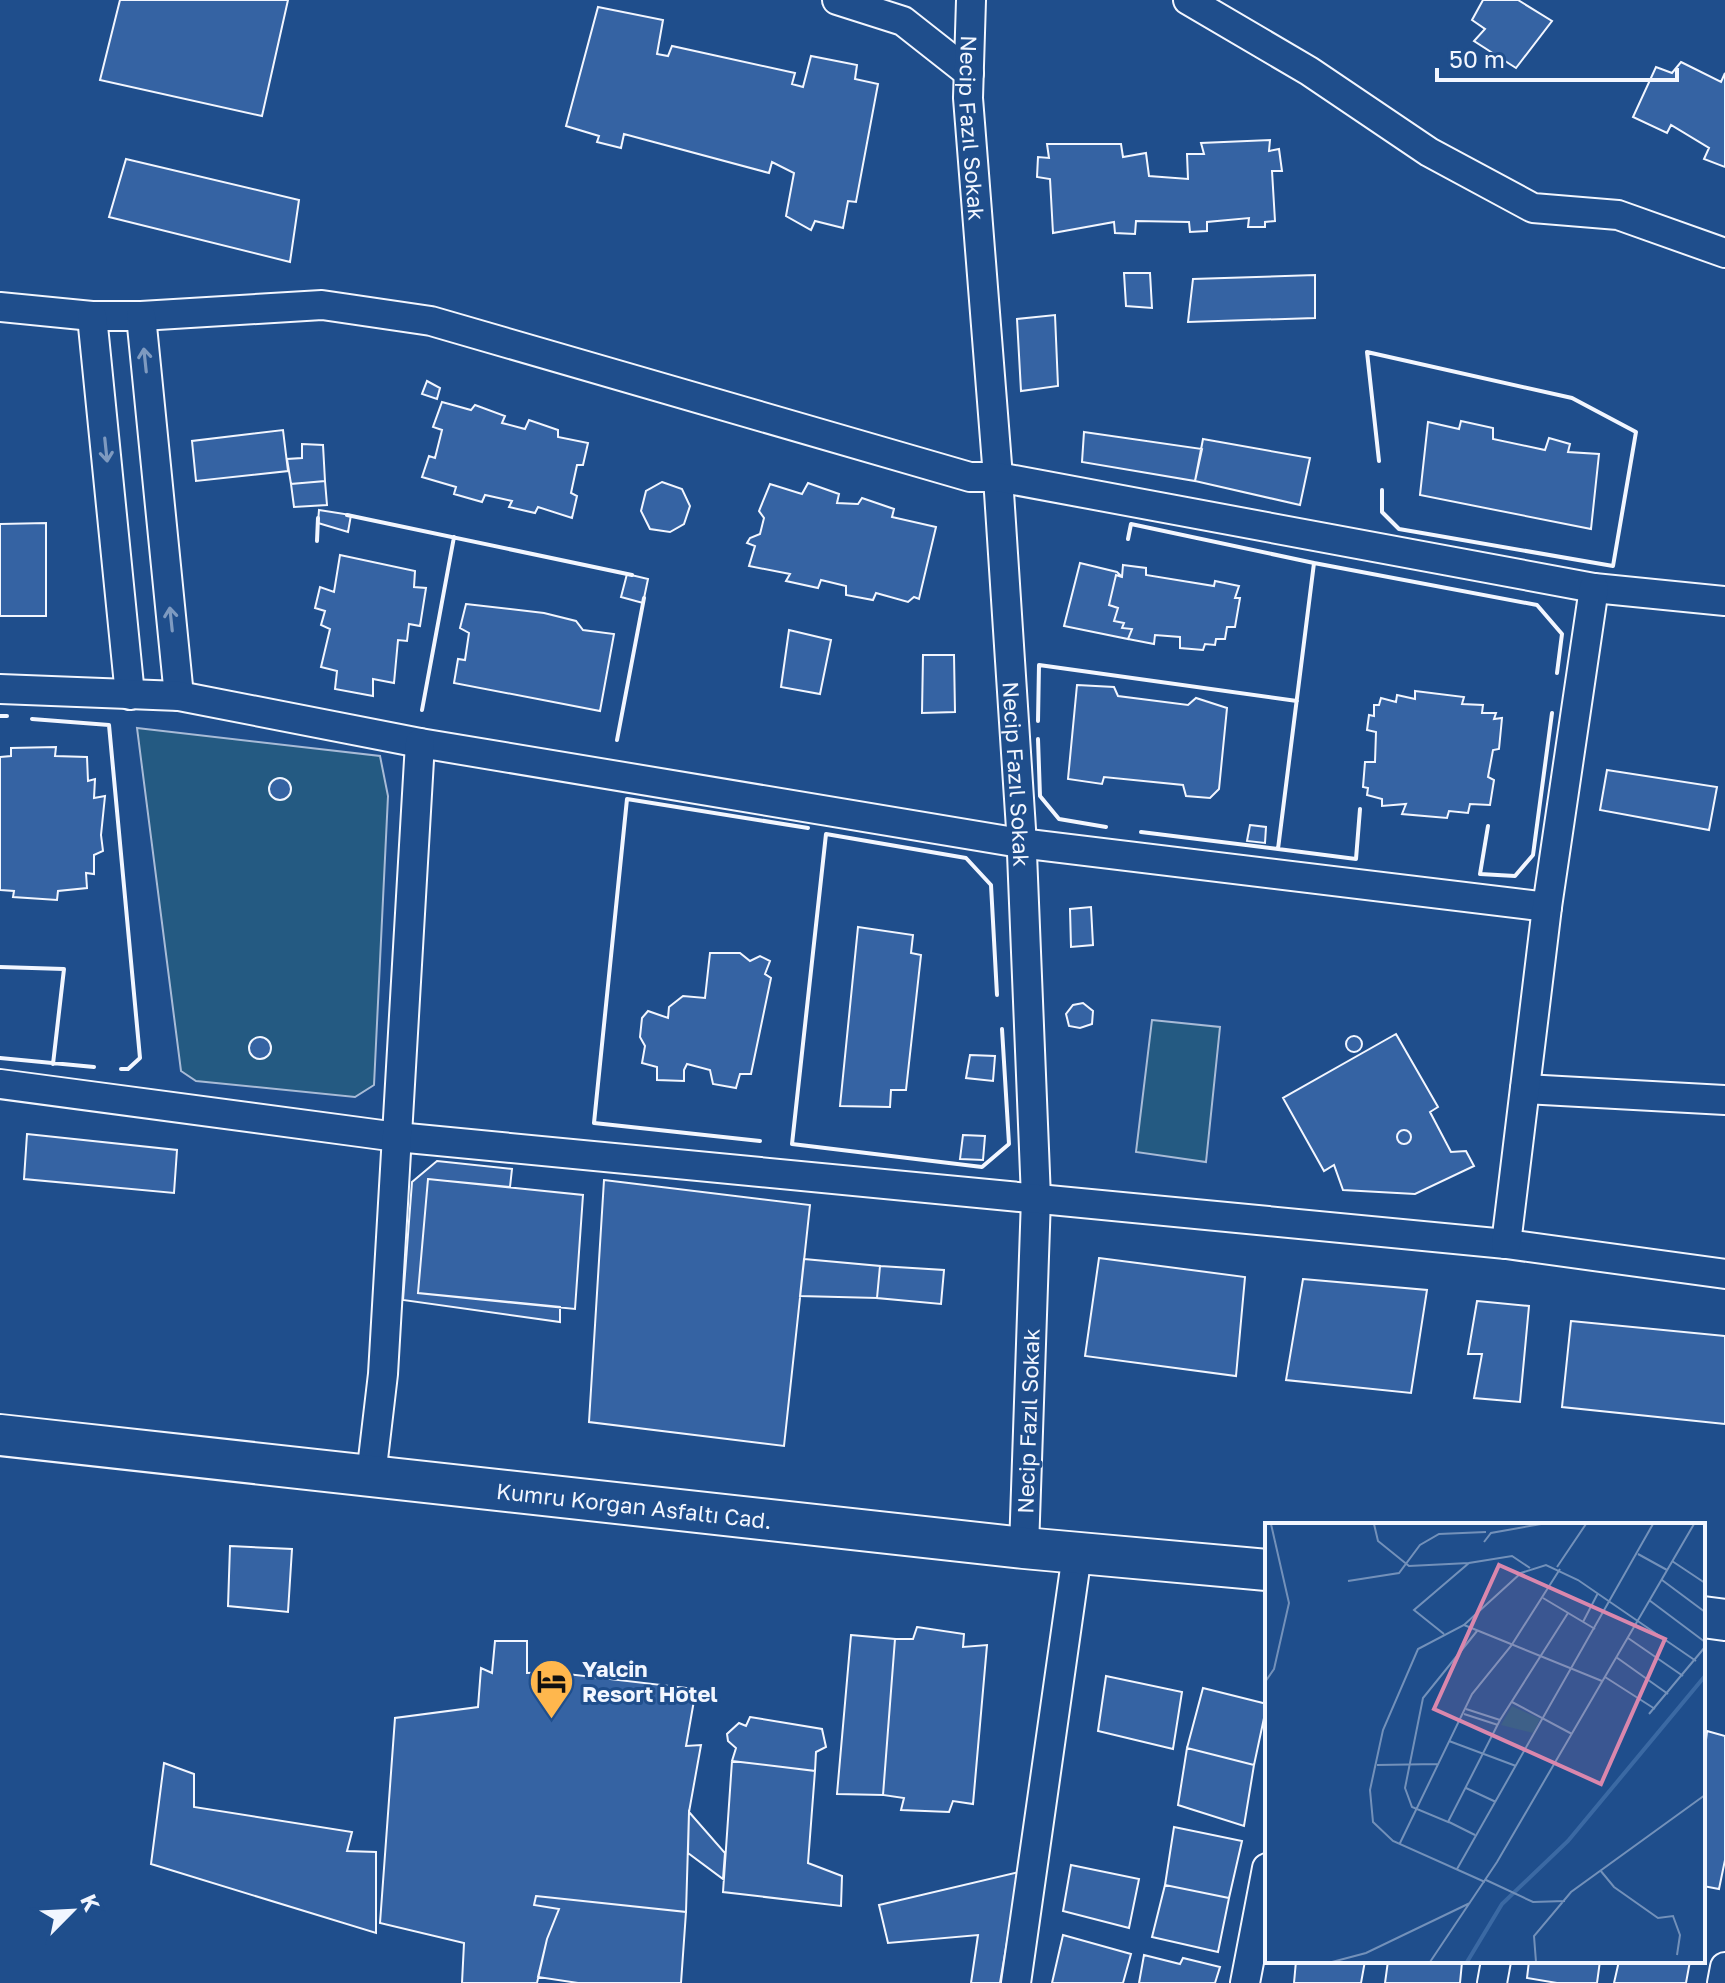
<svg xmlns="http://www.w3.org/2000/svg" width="1725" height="1983" font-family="'Golos Text',sans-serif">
<rect width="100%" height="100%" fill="#1f4e8c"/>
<path fill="#245a82" stroke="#a8bbd7" stroke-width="2" d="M 137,728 L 380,756 L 388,796 L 374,1085 L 355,1097 L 196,1081 L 181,1071 Z
M 1152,1020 L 1220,1027 L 1206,1162 L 1136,1152 Z"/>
<path fill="#3563a3" stroke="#f2f6ff" stroke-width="2" d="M 120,0 L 288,0 L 262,116 L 100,80 Z
M 1483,0 L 1518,0 L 1552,21 L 1516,68 L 1474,41 L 1485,29 L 1472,20 Z
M 598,7 L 663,20 L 657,54 L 668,56 L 672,46 L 795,73 L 792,84 L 803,87 L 811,56 L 857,65 L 855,79 L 878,84 L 856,202 L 848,201 L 843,228 L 815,221 L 811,230 L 786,216 L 794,173 L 772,162 L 769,173 L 624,134 L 621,148 L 597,142 L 599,136 L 566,126 Z
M 1681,62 L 1721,82 L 1725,73 L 1725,167 L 1704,159 L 1709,148 L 1671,125 L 1667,133 L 1633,117 L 1656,67 L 1672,73 Z
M 1270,140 L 1269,151 L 1279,149 L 1282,171 L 1272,171 L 1275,221 L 1265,222 L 1265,227 L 1248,227 L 1249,218 L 1207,222 L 1207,231 L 1190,232 L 1189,222 L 1136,221 L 1135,234 L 1115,233 L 1114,222 L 1053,233 L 1050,179 L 1037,177 L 1038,157 L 1049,158 L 1047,144 L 1121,144 L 1123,157 L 1146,153 L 1149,176 L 1188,179 L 1187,154 L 1204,154 L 1201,143 Z
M 126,159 L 299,200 L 290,262 L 109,217 Z
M 1124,273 L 1150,273 L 1152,308 L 1126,306 Z
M 1315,275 L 1315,318 L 1188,322 L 1193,279 Z
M 1055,315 L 1058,386 L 1021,391 L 1017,319 Z
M 427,381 L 440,388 L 437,399 L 422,394 Z
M 442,402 L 471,410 L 475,405 L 505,416 L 502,423 L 525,429 L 529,420 L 558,430 L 558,437 L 588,443 L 583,465 L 577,465 L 571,493 L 577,496 L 572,518 L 538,507 L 535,513 L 509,507 L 512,501 L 485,495 L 482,502 L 454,494 L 456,487 L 422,477 L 429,456 L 435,458 L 442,430 L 433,427 Z
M 1461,421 L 1493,428 L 1493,439 L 1545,450 L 1549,438 L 1570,444 L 1568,452 L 1599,454 L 1591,529 L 1420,495 L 1428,422 L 1459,429 Z
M 283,430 L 288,471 L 196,481 L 192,441 Z
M 1084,432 L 1202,449 L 1195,481 L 1082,462 Z
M 1203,439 L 1310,458 L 1300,505 L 1195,481 Z
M 302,444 L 323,445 L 325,481 L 291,484 L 287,459 L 302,458 Z
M 325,481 L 327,505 L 294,507 L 291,484 Z
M 662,482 L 682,489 L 690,506 L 684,524 L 670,532 L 650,529 L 641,511 L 646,491 Z
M 808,483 L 839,494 L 837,503 L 858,504 L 862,498 L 894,509 L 892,517 L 936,527 L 919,599 L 914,597 L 908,602 L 876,593 L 873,600 L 846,595 L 846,586 L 821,580 L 818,588 L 786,581 L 790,574 L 749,566 L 755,546 L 747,543 L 750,538 L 760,534 L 764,518 L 759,511 L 770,484 L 802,494 Z
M 319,510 L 351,515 L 348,532 L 318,523 Z
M 46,523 L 46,616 L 0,616 L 0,524 Z
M 340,555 L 415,571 L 414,587 L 426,588 L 420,626 L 409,624 L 407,641 L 398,640 L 394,683 L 373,679 L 373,696 L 335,689 L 337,671 L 321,667 L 330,629 L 321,625 L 325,611 L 315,608 L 320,587 L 334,592 Z
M 1080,563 L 1117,572 L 1122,577 L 1116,575 L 1109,605 L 1118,608 L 1114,621 L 1124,623 L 1122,628 L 1132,629 L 1128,639 L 1064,626 Z
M 1123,565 L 1146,568 L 1146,575 L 1214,586 L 1215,581 L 1239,586 L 1235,598 L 1240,598 L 1235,627 L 1227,627 L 1225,639 L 1216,639 L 1215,645 L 1205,644 L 1203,650 L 1180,648 L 1180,637 L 1155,635 L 1154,644 L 1128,639 L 1132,629 L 1122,628 L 1124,623 L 1114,621 L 1118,608 L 1109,605 L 1116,575 L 1122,577 Z
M 627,574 L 648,579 L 643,603 L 621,597 Z
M 466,604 L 544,613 L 576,621 L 583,630 L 614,634 L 600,711 L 454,683 L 458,659 L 465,660 L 469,633 L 460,628 Z
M 789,630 L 831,640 L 820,694 L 781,687 Z
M 923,655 L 954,655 L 955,712 L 922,713 Z
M 1077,685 L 1114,687 L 1118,696 L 1188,705 L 1196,698 L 1227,708 L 1219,789 L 1210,798 L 1186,796 L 1183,785 L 1104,777 L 1102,784 L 1068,779 Z
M 1415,691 L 1464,697 L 1462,704 L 1483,705 L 1482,713 L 1496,713 L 1494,719 L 1502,718 L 1499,749 L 1493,750 L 1488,777 L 1494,780 L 1490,805 L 1470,804 L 1468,813 L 1449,811 L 1447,818 L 1402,814 L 1406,804 L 1382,806 L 1382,799 L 1367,795 L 1368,788 L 1363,787 L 1365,762 L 1375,762 L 1376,732 L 1367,730 L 1369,715 L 1374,716 L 1374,705 L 1379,705 L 1381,698 L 1396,702 L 1397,695 L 1415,699 Z
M 56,747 L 55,756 L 87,757 L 88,781 L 95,779 L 94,798 L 105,796 L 101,835 L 103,851 L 94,855 L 94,874 L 86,873 L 87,888 L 58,891 L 57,900 L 13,897 L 14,891 L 0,890 L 0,757 L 11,756 L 11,748 Z
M 1607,770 L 1717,787 L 1709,830 L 1600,810 Z
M269 789a11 11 0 1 1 22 0a11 11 0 1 1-22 0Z
M 1250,825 L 1266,827 L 1265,843 L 1247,841 Z
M 1091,907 L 1093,945 L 1071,947 L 1070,909 Z
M 858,927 L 913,935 L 911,953 L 921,955 L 906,1090 L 891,1090 L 890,1107 L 840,1106 Z
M 710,953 L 740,953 L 750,961 L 760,956 L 770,961 L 765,974 L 771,978 L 751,1074 L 740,1074 L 736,1088 L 713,1084 L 710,1070 L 687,1064 L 684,1070 L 684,1081 L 657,1080 L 657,1067 L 642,1063 L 645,1046 L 640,1037 L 642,1018 L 648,1011 L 668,1018 L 669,1007 L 683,996 L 705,998 Z
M 1083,1003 L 1093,1011 L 1092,1024 L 1080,1028 L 1069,1026 L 1066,1014 L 1073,1005 Z
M 1396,1034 L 1438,1107 L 1430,1112 L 1451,1152 L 1466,1151 L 1474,1166 L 1415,1194 L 1343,1190 L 1334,1165 L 1324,1171 L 1283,1098 Z
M1346 1044a8 8 0 1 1 16 0a8 8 0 1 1-16 0Z
M249 1048a11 11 0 1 1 22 0a11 11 0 1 1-22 0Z
M 970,1055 L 995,1056 L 993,1081 L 966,1078 Z
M1397 1137a7 7 0 1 1 14 0a7 7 0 1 1-14 0Z
M 27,1134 L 177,1150 L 174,1193 L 24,1179 Z
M 963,1135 L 985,1136 L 983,1160 L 960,1159 Z
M 437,1161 L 512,1169 L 510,1187 L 428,1179 L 418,1293 L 560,1307 L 560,1322 L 403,1300 L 412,1182 Z
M 428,1179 L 583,1195 L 575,1309 L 418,1293 Z
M 604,1180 L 810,1205 L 784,1446 L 589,1422 Z
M 1099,1258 L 1245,1277 L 1236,1376 L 1085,1356 Z
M 804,1259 L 880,1266 L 877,1298 L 800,1296 Z
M 880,1266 L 944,1270 L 941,1304 L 877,1298 Z
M 1303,1279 L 1427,1290 L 1411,1393 L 1286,1380 Z
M 1477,1301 L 1529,1306 L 1520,1402 L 1474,1398 L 1482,1354 L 1468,1354 Z
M 1571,1321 L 1725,1336 L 1725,1424 L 1562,1407 Z
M 230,1546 L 292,1549 L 288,1612 L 228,1606 Z
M 917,1627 L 964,1634 L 963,1647 L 987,1645 L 973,1804 L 953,1801 L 949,1812 L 901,1810 L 904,1798 L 883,1795 L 895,1639 L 913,1639 Z
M 851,1635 L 895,1639 L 883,1795 L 837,1794 Z
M 495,1641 L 527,1641 L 527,1673 L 550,1672 L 696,1689 L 686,1746 L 701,1745 L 689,1812 L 686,1912 L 536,1896 L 534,1905 L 559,1909 L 547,1939 L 537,1983 L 462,1983 L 464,1943 L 380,1923 L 395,1718 L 478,1707 L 481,1668 L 492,1673 Z
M 1106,1676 L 1182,1692 L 1173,1749 L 1098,1731 Z
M 1203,1688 L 1267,1704 L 1254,1765 L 1187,1748 Z
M 750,1717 L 822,1729 L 826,1747 L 816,1752 L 815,1771 L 732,1761 L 736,1748 L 728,1741 L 727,1734 L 739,1723 L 746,1726 Z
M 1707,1731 L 1725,1736 L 1725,1860 L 1719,1889 L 1703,1886 L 1703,1766 Z
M 1187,1748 L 1254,1765 L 1244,1826 L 1178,1805 Z
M 732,1761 L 815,1771 L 808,1863 L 842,1876 L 841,1906 L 723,1892 Z
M 164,1763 L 194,1774 L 194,1807 L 352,1832 L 347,1851 L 376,1852 L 376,1933 L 151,1864 Z
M 689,1812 L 725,1853 L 723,1879 L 688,1853 Z
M 1174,1827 L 1242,1841 L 1229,1898 L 1165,1885 Z
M 1071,1865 L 1139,1879 L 1129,1928 L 1063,1911 Z
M 1019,1872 L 1000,1983 L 971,1983 L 978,1935 L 888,1943 L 879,1905 Z
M 1165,1885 L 1229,1898 L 1218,1952 L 1152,1937 Z
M 536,1896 L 686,1912 L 681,1983 L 578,1983 L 538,1977 L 547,1939 L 559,1909 L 534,1905 Z
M 1063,1935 L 1131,1954 L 1123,1983 L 1052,1983 Z
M 1144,1955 L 1180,1964 L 1183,1958 L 1220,1967 L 1215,1983 L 1139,1983 Z
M 1296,1961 L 1365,1961 L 1361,1983 L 1294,1983 Z
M 1388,1961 L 1462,1962 L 1460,1983 L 1385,1983 Z
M 1529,1961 L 1600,1961 L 1597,1983 L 1557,1983 L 1527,1978 Z
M 1619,1961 L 1690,1961 L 1686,1983 L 1614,1983 Z"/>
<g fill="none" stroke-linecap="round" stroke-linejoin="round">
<defs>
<g id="street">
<path d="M 837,0 L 903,21 L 969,73"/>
<path id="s1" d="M 971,0 L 968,98 L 998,477 L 1021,829 L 1036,1198 L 1024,1548"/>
<path d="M 1188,0 L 1309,71 L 1429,152 L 1533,208 L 1618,215 L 1725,253"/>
<path d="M 0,307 L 92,316 L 141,316 L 322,305 L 431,321 L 970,477 L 998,477 L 1594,588 L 1725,601"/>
<path d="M 92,316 L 130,695"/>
<path d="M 141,316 L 179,696"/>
<path d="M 0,689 L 179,696 L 420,743 L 1020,843 L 1547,907"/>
<path d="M 0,1084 L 397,1137 L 1506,1244 L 1725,1274"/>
<path d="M 1525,1089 L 1725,1100"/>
<path d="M 1506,1244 L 1547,907 L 1594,588"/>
<path d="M 371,1476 L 383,1374 L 420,743"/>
<path d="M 1016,1983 L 1077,1554"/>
<path d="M 1245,1983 L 1267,1868"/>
<path d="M 1492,1983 L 1496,1961"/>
<path d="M 1722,1983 L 1725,1967"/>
</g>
<g id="secondary">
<path id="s2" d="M 0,1435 L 1024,1548 L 1267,1570"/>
<path d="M 1703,1617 L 1725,1620"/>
</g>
</defs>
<use href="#street" stroke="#f2f6ff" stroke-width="32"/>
<use href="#secondary" stroke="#f2f6ff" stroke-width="44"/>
<use href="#street" stroke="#1f4e8c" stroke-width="28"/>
<use href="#secondary" stroke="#1f4e8c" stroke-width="40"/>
<path stroke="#f2f6ff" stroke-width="4" d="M 1379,461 L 1367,352 L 1572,398 L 1636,432 L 1613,566 L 1399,529 L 1382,512 L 1382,490
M 347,515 L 632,575
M 1128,539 L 1131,524 L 1314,563 L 1278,849 L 1141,832
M 317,541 L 318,518
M 1314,563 L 1537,605 L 1562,634 L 1557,673
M 422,710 L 454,537
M 0,716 L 7,716
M 32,719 L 109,725 L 140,1058 L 128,1069 L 121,1069
M 1038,721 L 1039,665 L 1297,701
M 1038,739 L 1040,796 L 1059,819 L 1106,827
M 617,740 L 644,598
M 1488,826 L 1480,874 L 1515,876 L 1533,855 L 1552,713
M 1278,849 L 1356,859 L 1360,809
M 0,967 L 64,969 L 53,1064
M 997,995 L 991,885 L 966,858 L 826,834 L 792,1144 L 982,1167 L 1009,1144 L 1002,1029
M 0,1058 L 94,1067
M 760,1141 L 594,1123 L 627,799 L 808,828"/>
</g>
<defs><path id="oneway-shaft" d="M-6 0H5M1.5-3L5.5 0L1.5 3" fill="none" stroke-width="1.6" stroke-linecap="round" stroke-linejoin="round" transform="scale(2)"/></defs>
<g stroke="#7e9ac0">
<use href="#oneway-shaft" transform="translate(145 360) rotate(-96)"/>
<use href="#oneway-shaft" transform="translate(106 450) rotate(84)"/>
<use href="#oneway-shaft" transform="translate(171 619) rotate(-96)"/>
</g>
<defs>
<symbol id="hotel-pin" viewBox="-11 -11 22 30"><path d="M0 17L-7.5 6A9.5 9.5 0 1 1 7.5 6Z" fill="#ffb74d" stroke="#1f4e8c"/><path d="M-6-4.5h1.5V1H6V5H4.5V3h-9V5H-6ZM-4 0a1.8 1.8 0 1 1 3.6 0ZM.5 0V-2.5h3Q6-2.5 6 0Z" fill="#111"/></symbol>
</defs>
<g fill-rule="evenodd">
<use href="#hotel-pin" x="526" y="1656" width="51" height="69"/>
</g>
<g text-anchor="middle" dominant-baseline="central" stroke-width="6" stroke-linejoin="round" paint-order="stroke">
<g font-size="22" fill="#f2f6ff" stroke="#1f4e8c">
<text stroke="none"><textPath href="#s1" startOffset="128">Necip Fazıl Sokak</textPath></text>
<text stroke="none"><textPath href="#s1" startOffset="776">Necip Fazıl Sokak</textPath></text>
<text transform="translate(1028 1421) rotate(-88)">Necip Fazıl Sokak</text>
<text stroke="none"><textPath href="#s2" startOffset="638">Kumru Korgan Asfaltı Cad.</textPath></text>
</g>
<g font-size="22" font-weight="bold" fill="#f2f6ff" stroke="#1f4e8c" text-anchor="start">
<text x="582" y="1668">Yalcin<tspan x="582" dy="25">Resort Hotel</tspan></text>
</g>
</g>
<g transform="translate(1265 1523)">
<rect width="440" height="440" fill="#1f4e8c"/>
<path d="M 247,183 L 275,196 L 268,210 L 236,202 Z" fill="#245a82"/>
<path fill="none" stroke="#3b69a3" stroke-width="4" d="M 202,439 L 237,381 L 303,318 L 440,153"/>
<path fill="none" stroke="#7391ba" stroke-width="2" d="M 109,1 L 113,18 L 144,43 L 204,40M 219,19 L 226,10 L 276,1M 373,31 L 402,47M 407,38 L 440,60M 292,44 L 321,1M 397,57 L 440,89M 83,58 L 134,50 L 155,22 L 174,11 L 221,9M 278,75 L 330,106M 384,77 L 440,119M 318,99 L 333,70M 199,102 L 337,158M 212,108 L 158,175 L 140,265 L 147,284 L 183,299 L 235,197 L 303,90M 179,111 L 149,87 L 204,40 L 247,33 L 265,45M 363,115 L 418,153M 351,134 L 403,171M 340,154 L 390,186M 0,159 L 9,146 L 24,80 L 6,1M 247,179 L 307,211M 201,186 L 235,197M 199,191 L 233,202M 384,191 L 440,124M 184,218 L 251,243M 112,242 L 173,241M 201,265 L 231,279M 184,299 L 210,312M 135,320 L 207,171 L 246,123 L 295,46M 192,346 L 388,1M 335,347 L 349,364 L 393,395 L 408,393 L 415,412 L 412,432M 221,357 L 268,379 L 300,378M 220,359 L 128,318 L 108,299 L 105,267 L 118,207 L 153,126 L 199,102 L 256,50 L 281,42 L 313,57 L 431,138M 67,439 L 101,430 L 205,380M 165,439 L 232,339 L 429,1M 271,439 L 269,413 L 306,369 L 440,272"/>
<path fill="#da87ad" fill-opacity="0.15" stroke="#da87ad" stroke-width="4" d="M 234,42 L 400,116 L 336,261 L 169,186 Z"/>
<rect width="440" height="440" fill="none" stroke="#f2f6ff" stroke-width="4"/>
</g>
<g transform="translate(72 1911) rotate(66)" stroke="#1f4e8c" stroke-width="6" paint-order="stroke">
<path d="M0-6L14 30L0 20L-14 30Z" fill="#f2f6ff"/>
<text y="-12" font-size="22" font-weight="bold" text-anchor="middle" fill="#f2f6ff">K</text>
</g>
<path d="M1437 68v12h240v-12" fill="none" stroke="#f2f6ff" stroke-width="4"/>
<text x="1449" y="68" font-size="24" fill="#f2f6ff" stroke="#1f4e8c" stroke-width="6" paint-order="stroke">50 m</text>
</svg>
